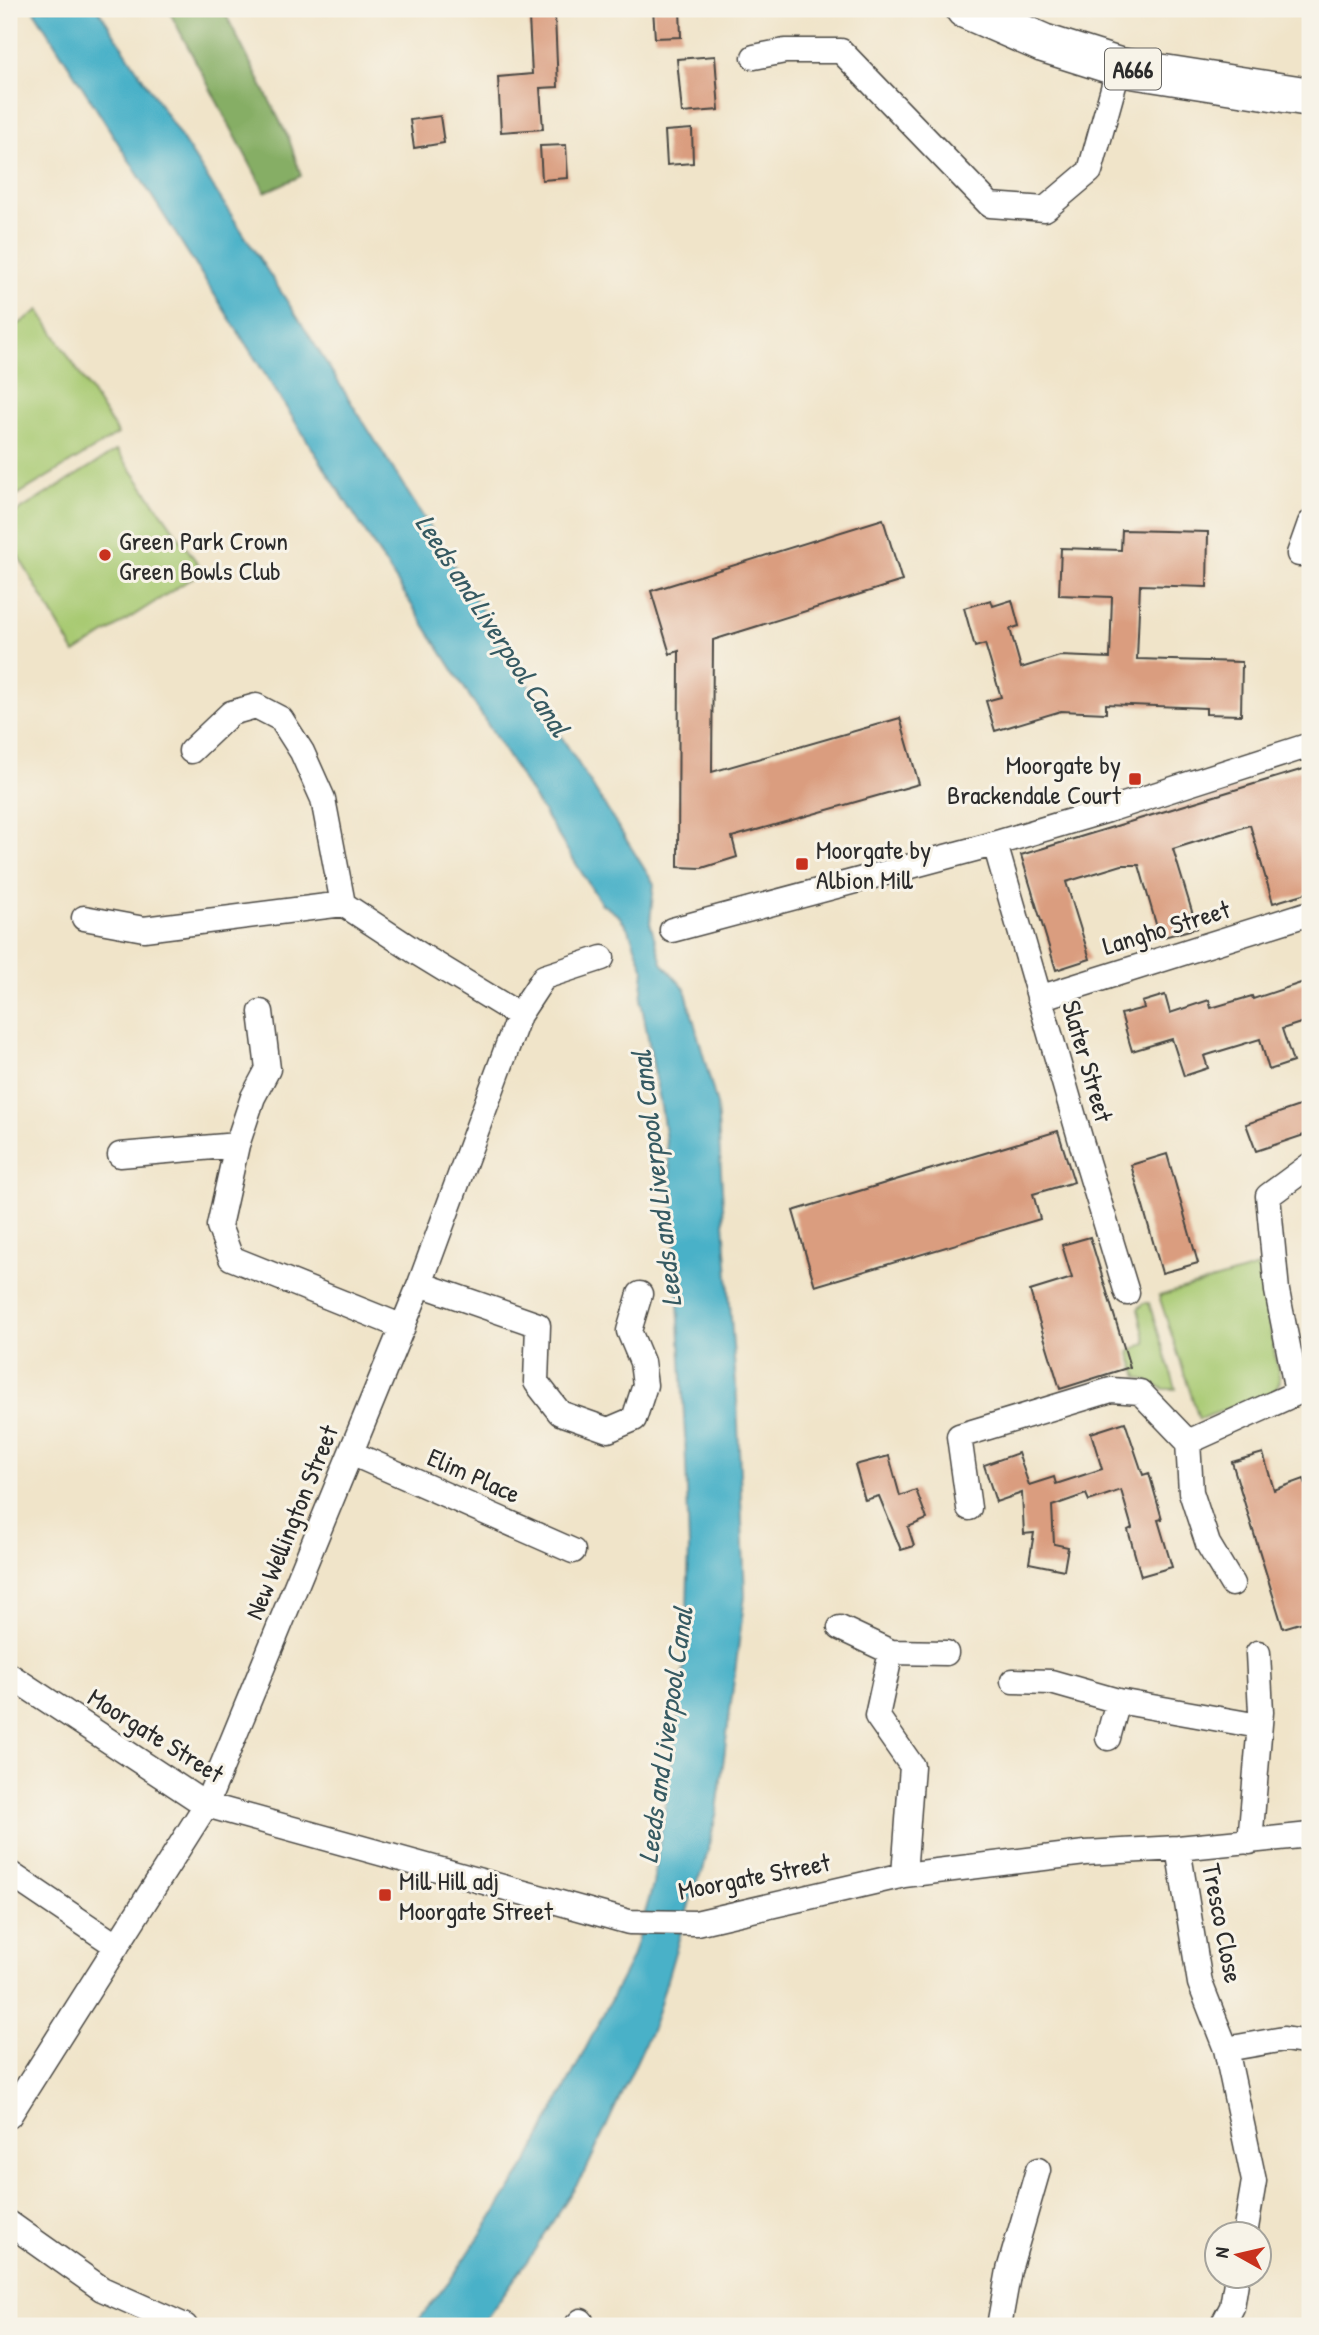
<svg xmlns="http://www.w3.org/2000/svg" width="1319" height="2335" font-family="'Patrick Hand',sans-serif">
<rect width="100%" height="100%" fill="#f7f3e8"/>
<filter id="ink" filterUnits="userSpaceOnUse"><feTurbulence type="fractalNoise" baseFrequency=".0143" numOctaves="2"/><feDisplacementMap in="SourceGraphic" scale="14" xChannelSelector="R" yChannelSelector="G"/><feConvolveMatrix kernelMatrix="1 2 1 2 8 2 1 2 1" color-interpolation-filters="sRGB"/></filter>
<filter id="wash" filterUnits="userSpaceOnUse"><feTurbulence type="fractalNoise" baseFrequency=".00686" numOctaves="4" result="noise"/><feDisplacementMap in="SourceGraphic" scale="28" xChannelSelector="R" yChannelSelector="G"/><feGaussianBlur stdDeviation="1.57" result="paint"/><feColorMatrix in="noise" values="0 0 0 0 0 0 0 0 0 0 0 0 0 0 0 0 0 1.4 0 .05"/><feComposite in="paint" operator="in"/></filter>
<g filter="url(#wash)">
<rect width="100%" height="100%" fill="#f0e4c9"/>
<path fill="#a9ca73" stroke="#6a7a4f" stroke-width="2" d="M 39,310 L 118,434 L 9,500 L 9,331 Z
M 117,450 L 203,571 L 75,653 L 9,540 L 9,517 Z
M 1258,1267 L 1280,1381 L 1274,1393 L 1199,1419 L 1159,1296 Z
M 1144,1303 L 1149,1303 L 1176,1389 L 1164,1389 L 1138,1377 L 1129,1351 L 1146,1343 L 1138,1309 Z"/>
<path fill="#86ae65" stroke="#586c48" stroke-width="2" d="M 168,9 L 223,9 L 289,139 L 301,176 L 265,192 Z"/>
<path fill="#49b1c8" stroke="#3a6e7a" stroke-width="2" d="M 33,9 L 98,9 L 305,329 L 644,868 L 654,884 L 650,923 L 662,963 L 685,989 L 717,1105 L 724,1222 L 737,1400 L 745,1595 L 717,1811 L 703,1871 L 693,1891 L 654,2024 L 587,2168 L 532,2254 L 481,2326 L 414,2326 L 457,2271 L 526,2165 L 632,1958 L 653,1885 L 679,1712 L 686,1639 L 689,1547 L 685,1435 L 672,1185 L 662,1112 L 641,1001 L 644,970 L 629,930 L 619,916 L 601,903 Z"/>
<g id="blocks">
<path fill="#da9d7f" d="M 653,9 L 680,9 L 681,37 L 655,38 Z
M 555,16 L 558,87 L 540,88 L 543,129 L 501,132 L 498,77 L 532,74 L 529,18 Z
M 715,56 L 719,110 L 682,113 L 677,59 Z
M 440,116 L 444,143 L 414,148 L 410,120 Z
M 692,129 L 693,163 L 667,165 L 665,131 Z
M 566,145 L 568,178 L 542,180 L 540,146 Z
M 883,519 L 902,581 L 713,640 L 712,772 L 900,718 L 919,784 L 732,837 L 737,857 L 702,868 L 678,867 L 679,651 L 670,654 L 651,591 Z
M 1122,530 L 1208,532 L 1207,587 L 1140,585 L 1137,659 L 1242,662 L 1241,715 L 1206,714 L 1206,708 L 1106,704 L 1106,713 L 1061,711 L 995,731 L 986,701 L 1001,697 L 985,644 L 975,647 L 964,608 L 991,600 L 993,606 L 1012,600 L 1019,626 L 1010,629 L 1021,668 L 1060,656 L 1110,658 L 1112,597 L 1059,595 L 1061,548 L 1121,550 Z
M 1310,767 L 1310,892 L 1273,903 L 1250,825 L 1173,849 L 1197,928 L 1160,938 L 1139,865 L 1122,865 L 1066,882 L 1090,959 L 1056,970 L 1021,855 Z
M 1310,980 L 1310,1020 L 1282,1029 L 1293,1062 L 1269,1070 L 1260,1039 L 1204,1056 L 1208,1068 L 1184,1076 L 1172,1039 L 1132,1051 L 1121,1014 L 1144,1008 L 1142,1002 L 1165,995 L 1170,1013 L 1209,1000 L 1211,1008 L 1252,996 L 1253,999 Z
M 1305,1104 L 1310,1119 L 1310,1133 L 1256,1151 L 1246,1124 Z
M 1058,1131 L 1074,1182 L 1033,1194 L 1040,1219 L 815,1286 L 793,1211 Z
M 1167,1154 L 1198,1263 L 1162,1273 L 1131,1165 Z
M 1090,1237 L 1130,1367 L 1060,1389 L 1030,1291 L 1072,1278 L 1062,1245 Z
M 1125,1422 L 1143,1475 L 1149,1473 L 1162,1519 L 1158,1520 L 1172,1567 L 1141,1576 L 1128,1530 L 1132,1528 L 1121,1490 L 1089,1501 L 1086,1494 L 1052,1506 L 1054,1544 L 1068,1547 L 1064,1570 L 1029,1563 L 1034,1533 L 1024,1534 L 1022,1493 L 996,1502 L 984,1465 L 1018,1453 L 1029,1485 L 1054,1477 L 1056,1484 L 1102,1469 L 1091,1433 Z
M 1263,1453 L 1274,1490 L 1304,1479 L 1310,1496 L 1310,1620 L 1283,1628 L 1232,1462 Z
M 889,1456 L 900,1496 L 916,1490 L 927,1519 L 908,1527 L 914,1546 L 901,1550 L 879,1496 L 865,1500 L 855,1465 Z"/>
</g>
</g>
<g filter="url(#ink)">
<use href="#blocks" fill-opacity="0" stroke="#494743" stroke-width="2"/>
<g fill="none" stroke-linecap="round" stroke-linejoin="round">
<defs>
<path id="street" d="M 754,57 L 785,51 L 841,51 L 990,205 L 1045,209 L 1090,171 L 1119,67
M 1299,554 L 1310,523
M 191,751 L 231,713 L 256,706 L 281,719 L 302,752 L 323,799 L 343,904
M 995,844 L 1087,1162 L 1127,1293
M 84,918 L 144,929 L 343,904 L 419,954 L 519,1015
M 672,930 L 990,845 L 1108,810 L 1310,745
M 1039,998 L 1310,913
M 261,1012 L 268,1069 L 253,1097 L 237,1145 L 219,1226 L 231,1258 L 403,1327
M 120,1155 L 237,1145
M 420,1284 L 538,1325 L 536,1382 L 560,1413 L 608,1430 L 634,1419 L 645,1385 L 642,1362 L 629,1331 L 640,1294
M 1297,1392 L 1277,1291 L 1268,1196 L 1310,1165
M 1188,1442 L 1191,1492 L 1208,1544 L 1232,1584
M 1188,1442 L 1310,1387
M 351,1453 L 573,1551
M 969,1508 L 959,1436 L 1111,1390 L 1140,1392 L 1188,1442
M 840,1628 L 891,1652 L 946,1653
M 891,1652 L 877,1716 L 912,1766 L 904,1875
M 9,1675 L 206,1805 L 629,1922 L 696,1923 L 904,1875 L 1085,1853 L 1178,1848 L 1310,1835
M 1013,1681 L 1051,1682 L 1118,1701 L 1259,1726
M 1108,1738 L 1118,1701
M 1250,1842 L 1261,1712 L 1258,1653
M 1178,1848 L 1200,1983 L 1226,2049 L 1254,2181 L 1245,2234
M 9,1873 L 117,1946
M 1226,2049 L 1284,2039 L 1310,2043
M 9,2116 L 206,1805 L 420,1284 L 519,1015 L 544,977 L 602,958
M 9,2223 L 102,2289 L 185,2326
M 576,2326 L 581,2321
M 999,2326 L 1009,2270 L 1038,2170
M 1222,2326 L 1232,2307 L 1237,2276"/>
<path id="highway" d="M 965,9 L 1043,43 L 1119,67 L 1310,97"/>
</defs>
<use href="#street" stroke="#494743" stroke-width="27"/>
<use href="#highway" stroke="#494743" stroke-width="41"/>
<use href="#street" stroke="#fff" stroke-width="24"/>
<use href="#highway" stroke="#fff" stroke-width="38"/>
</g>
</g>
<g fill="#c8321e" stroke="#f7f3e8" stroke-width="2.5">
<circle cx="105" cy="555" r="7"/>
<rect x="1128" y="772" width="14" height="14" rx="3.5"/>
<rect x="795" y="857" width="14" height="14" rx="3.5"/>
<rect x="378" y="1888" width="14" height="14" rx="3.5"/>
</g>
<g text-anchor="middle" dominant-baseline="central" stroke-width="6" stroke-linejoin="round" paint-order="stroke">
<rect fill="#f7f3e8" stroke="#686764" stroke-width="2" x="1105" y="48.5" width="56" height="41" rx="5"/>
<g font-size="24" font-weight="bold" fill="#2b2b2b">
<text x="1133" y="69">A666</text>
</g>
<g font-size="26" fill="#2b2b2b" stroke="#f7f3e8" text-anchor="start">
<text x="119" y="540">Green Park Crown<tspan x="119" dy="30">Green Bowls Club</tspan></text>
<text x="1121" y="764" text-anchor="end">Moorgate by<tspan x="1121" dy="30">Brackendale Court</tspan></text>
<text x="816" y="849">Moorgate by<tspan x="816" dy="30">Albion Mill</tspan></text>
<text x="399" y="1880">Mill Hill adj<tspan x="399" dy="30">Moorgate Street</tspan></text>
</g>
<g font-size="26" fill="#2b2b2b" stroke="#f7f3e8">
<text transform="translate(1166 927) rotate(-17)">Langho Street</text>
<text transform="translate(1088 1061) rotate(74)">Slater Street</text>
<text transform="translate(474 1475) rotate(24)">Elim Place</text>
<text transform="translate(291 1522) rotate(-68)">New Wellington Street</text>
<text transform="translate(156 1735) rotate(32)">Moorgate Street</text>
<text transform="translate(754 1876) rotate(-11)">Moorgate Street</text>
<text transform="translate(1223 1923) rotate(79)">Tresco Close</text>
</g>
<g font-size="28" font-style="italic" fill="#365a62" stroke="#f7f3e8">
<text transform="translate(493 625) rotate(57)">Leeds and Liverpool Canal</text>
<text transform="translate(656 1179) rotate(-97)">Leeds and Liverpool Canal</text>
<text transform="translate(665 1735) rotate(-82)">Leeds and Liverpool Canal</text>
</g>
</g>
<rect width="1319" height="2335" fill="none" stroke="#f7f3e8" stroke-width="35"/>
<g transform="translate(1238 2255) rotate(278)"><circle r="33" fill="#f7f3e8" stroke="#a5a39c" stroke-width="2"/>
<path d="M0-5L12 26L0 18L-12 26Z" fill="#c8321e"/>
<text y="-10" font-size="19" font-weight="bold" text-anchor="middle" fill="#2b2b2b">N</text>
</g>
</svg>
